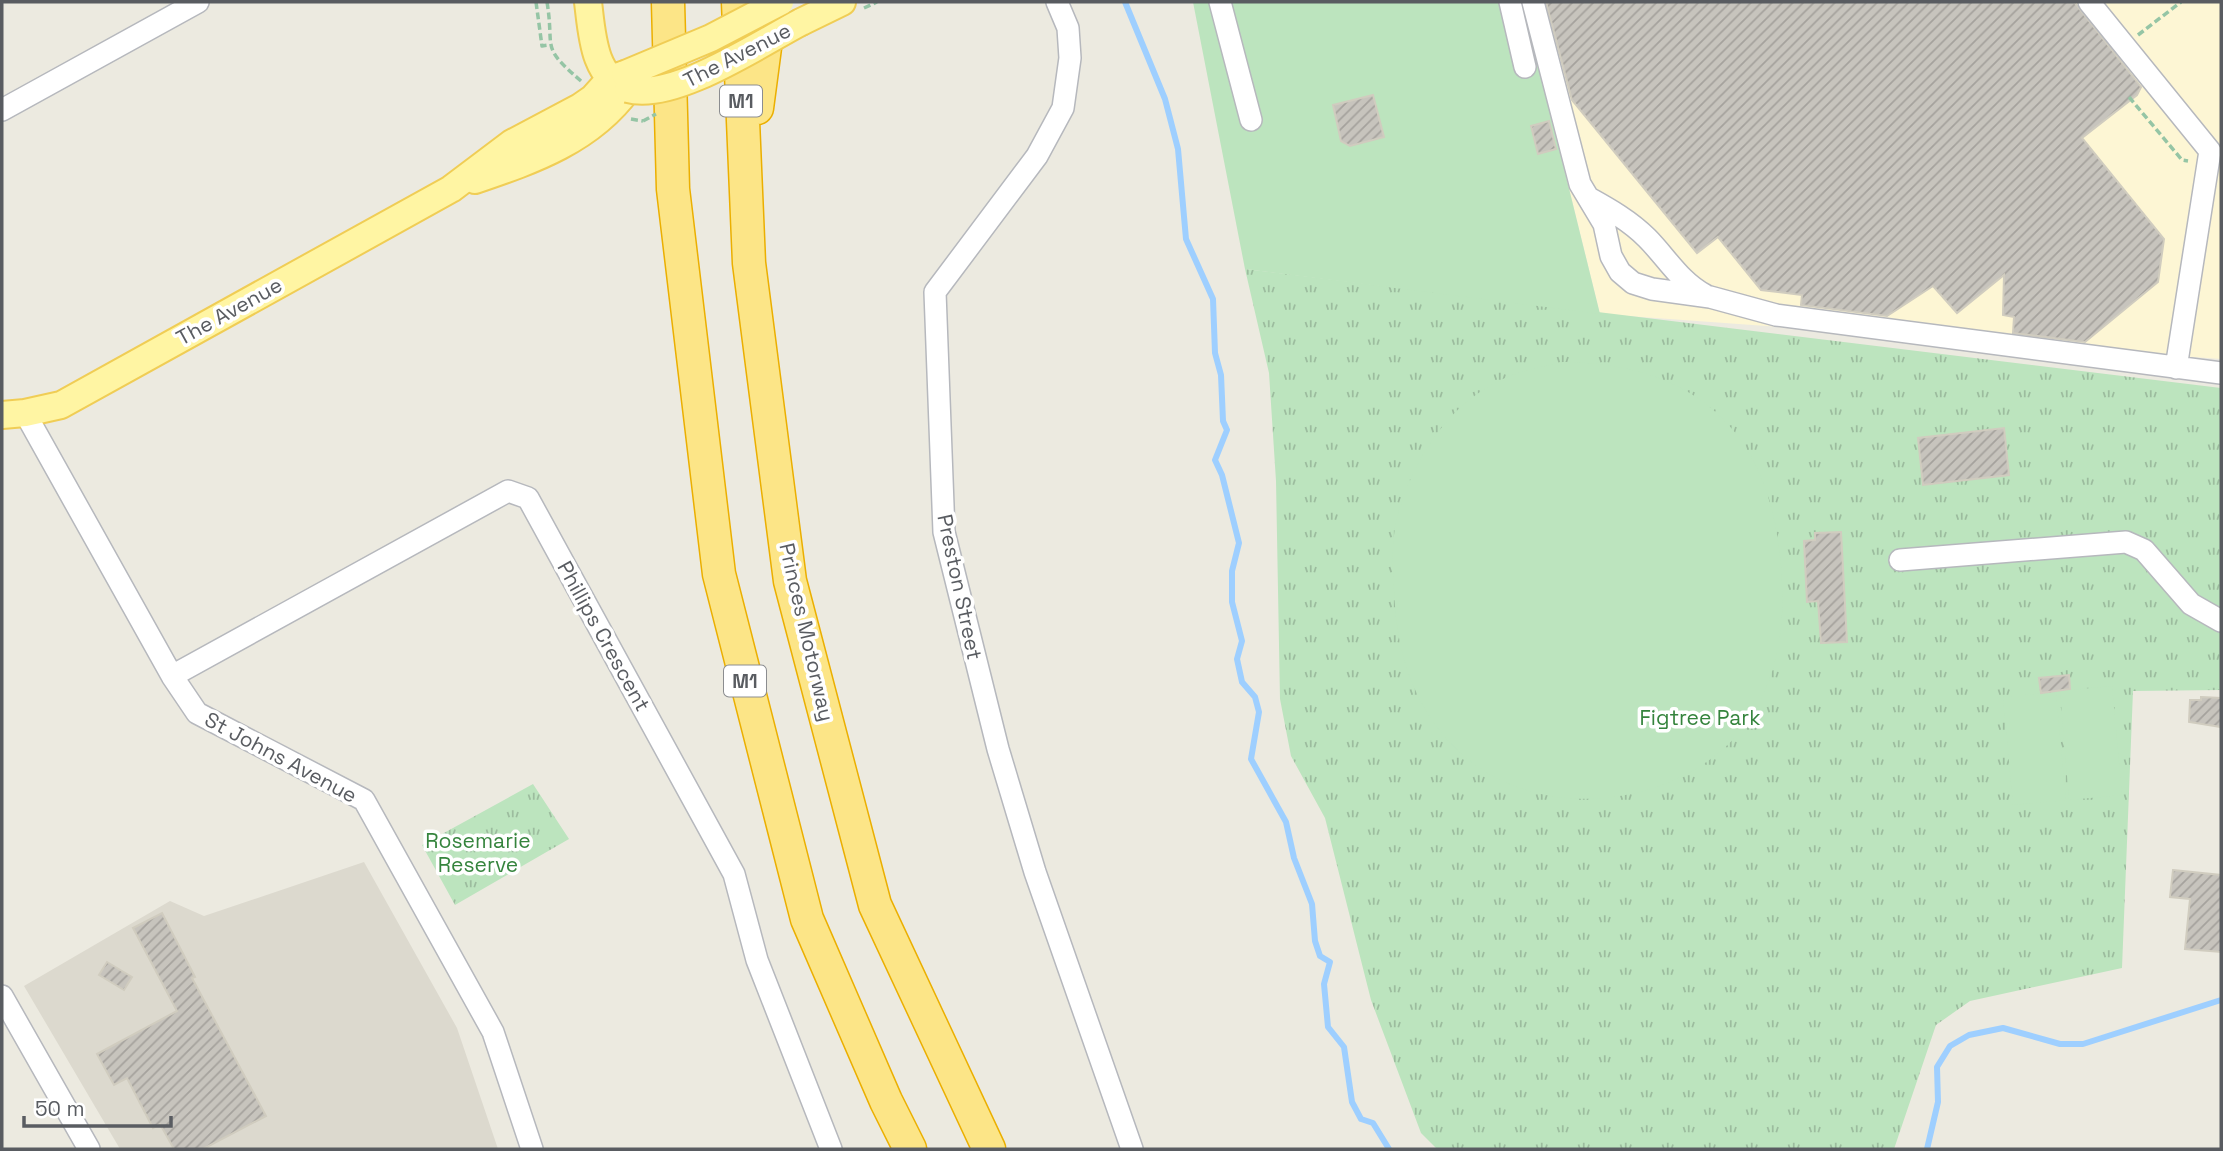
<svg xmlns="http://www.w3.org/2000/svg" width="2223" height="1151" font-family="'Space Grotesk',sans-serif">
<defs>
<pattern id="grass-tufts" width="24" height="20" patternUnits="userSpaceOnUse" patternTransform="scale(1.75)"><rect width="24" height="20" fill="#bce4be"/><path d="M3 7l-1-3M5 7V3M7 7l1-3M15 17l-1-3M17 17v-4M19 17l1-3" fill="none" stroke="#9cbc9e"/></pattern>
<pattern id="building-hatch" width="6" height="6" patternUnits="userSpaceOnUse" patternTransform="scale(1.75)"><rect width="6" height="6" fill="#c7c4bd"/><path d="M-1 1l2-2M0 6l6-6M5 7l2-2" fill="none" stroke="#a5a29d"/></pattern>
</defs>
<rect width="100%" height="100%" fill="#eceae0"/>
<path fill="#fdf6d4" d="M 1523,2 L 2221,2 L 2221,359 L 1600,314 Z"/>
<path fill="#dcd9ce" d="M 364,862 L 457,1028 L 498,1149 L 120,1149 L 24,986 L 170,901 L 204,916 Z"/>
<path fill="url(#grass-tufts)" d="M 1245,269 L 2221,388 L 2221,690 L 2133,691 L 2122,968 L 1970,1001 L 1936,1025 L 1894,1149 L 1437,1149 L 1421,1133 L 1371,1000 L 1325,818 L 1291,756 L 1280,699 L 1276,481 L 1269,373 Z
M 533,784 L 569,839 L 455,905 L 422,845 Z"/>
<path fill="#bce4be" d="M 1193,2 L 1523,2 L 1600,314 L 1245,269 Z
M 1563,362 C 1682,363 1761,419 1778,541 C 1787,603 1785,666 1749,720 C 1726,754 1686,779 1647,790 C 1512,827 1404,744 1395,606 C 1393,576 1390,543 1398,514 C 1415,456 1449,403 1505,378 C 1523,370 1544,367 1563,362 Z
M 2112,686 L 2122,795 L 2069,800 L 2060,691 Z
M 2056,692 L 2066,800 L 2013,805 L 2003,697 Z"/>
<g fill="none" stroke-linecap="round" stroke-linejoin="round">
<path stroke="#9ecfff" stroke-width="6" d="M 1125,2 L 1165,99 L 1178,149 L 1186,239 L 1213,299 L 1215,353 L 1221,375 L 1223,421 L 1227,430 L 1215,460 L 1222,475 L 1239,543 L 1232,571 L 1232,602 L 1242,641 L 1237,659 L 1242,682 L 1255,697 L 1259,712 L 1251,759 L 1286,822 L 1294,858 L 1312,904 L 1315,941 L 1320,956 L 1330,962 L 1324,984 L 1328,1027 L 1344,1047 L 1352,1102 L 1361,1119 L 1373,1123 L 1389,1149
M 1927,1149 L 1938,1102 L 1937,1067 L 1950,1046 L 1969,1035 L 2003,1028 L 2060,1044 L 2083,1044 L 2221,1000"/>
</g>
<path fill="url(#building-hatch)" stroke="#d0ccbf" stroke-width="2" d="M 1546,2 L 2074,2 L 2141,87 L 2137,95 L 2082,138 L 2164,239 L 2158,282 L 2085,342 L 2013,333 L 2014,317 L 2003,315 L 2004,275 L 1957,313 L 1933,286 L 1887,316 L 1801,305 L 1802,295 L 1761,290 L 1718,237 L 1697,253 L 1572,100 Z
M 1373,95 L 1384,137 L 1350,146 L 1341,141 L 1333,105 Z
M 1549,121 L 1556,149 L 1538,154 L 1531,126 Z
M 2004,428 L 2009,475 L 1923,485 L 1918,438 Z
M 1841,532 L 1847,642 L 1821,643 L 1818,601 L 1807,602 L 1804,541 L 1815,540 L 1815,533 Z
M 2069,675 L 2070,689 L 2041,693 L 2039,678 Z
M 2201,697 L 2221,698 L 2221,727 L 2189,722 L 2190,700 L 2201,700 Z
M 2173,870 L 2221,875 L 2221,952 L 2185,949 L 2190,899 L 2170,897 Z
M 162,913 L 195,977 L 192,978 L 266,1116 L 203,1149 L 174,1149 L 160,1124 L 153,1128 L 127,1078 L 114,1085 L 97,1054 L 177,1011 L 133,928 Z
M 107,962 L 132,977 L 124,990 L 99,975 Z"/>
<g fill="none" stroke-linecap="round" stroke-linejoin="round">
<defs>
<path id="minor" d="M 1057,2 L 1068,28 L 1070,58 L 1063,108 L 1037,156 L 935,292 L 944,532 L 998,749 L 1035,872 L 1132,1149
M 1220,2 L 1251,120
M 1510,2 L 1525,67
M 1533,2 L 1580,184 L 1604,224 L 1611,256 L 1620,272 L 1633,283 L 1652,289 L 1710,297 L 1776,315 L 2221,373
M 2089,2 L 2210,151 L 2176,368
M 2,110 L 198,2
M 1589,198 C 1609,209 1630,221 1647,238 C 1666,257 1680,282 1705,295
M 25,413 L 172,676 L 197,713 L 364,800 L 493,1032 L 532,1149
M 1900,560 L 2126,542 L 2144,550 L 2191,604 L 2221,621
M 172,676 L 508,491 L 528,498 L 734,874 L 757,960 L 831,1149
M 2,996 L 89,1149"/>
<path id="major" d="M 801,22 L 842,2
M 475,180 C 534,160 591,140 628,89 C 593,78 592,33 588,2
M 2,415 L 25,413 L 61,405 L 451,189 L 512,143 L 580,107 L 593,98 L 610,79 L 625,74"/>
<path id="highway" d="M 668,2 L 673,189 L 719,574 L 807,919 L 886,1101 L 910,1149
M 738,2 L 749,263 L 790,581 L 875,905 L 989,1149
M 757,108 L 771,2"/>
</defs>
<use href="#minor" stroke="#b6b8bd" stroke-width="24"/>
<use href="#major" stroke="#f0cd55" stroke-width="30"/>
<use href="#highway" stroke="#ebaf01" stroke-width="35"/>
<path stroke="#95c5a5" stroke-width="3.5" stroke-dasharray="7 3.5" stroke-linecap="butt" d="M 536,2 L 542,46 L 549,45
M 547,2 C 555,50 539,45 581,81
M 864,8 L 877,2
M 2138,35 L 2181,2
M 2129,97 L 2182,160 L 2188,161
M 631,119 L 643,121"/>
<use href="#minor" stroke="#fff" stroke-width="21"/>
<use href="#major" stroke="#fff5a3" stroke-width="26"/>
<use href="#highway" stroke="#fce587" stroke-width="32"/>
<defs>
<path id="major-bridge" d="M 625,74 L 711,38 L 780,2
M 628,89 C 673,102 759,44 801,22"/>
</defs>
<use href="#major-bridge" stroke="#f0cd55" stroke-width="30" stroke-linecap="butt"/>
<path stroke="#95c5a5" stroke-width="3.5" stroke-dasharray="7 3.5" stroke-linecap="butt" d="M 643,121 L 656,114"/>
<use href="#major-bridge" stroke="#fff5a3" stroke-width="26"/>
</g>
<g text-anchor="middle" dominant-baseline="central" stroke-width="7" stroke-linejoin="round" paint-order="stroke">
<g fill="#fff" stroke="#8b8d90" stroke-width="2">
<rect x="720" y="85.5" width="42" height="31" rx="5"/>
<rect x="724" y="665.5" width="42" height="31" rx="5"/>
</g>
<g font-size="19" font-weight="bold" fill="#595c61">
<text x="741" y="101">M1</text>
<text x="745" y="681">M1</text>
</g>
<g font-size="21" fill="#595c61" stroke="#fff">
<text transform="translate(737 55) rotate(-27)">The Avenue</text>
<text transform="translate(229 311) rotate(-29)">The Avenue</text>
<text transform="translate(960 587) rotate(78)">Preston Street</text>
<text transform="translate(807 632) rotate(77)">Princes Motorway</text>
<text transform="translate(604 636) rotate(61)">Phillips Crescent</text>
<text transform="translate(281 757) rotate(28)">St Johns Avenue</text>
</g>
<g font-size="21" fill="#35843d" stroke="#fff">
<text x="1700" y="717">Figtree Park</text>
<text x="478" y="840">Rosemarie<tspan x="478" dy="24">Reserve</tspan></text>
</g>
</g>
<rect width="2223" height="1151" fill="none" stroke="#595c61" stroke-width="7"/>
<path d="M24 1116v10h147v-10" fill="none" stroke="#595c61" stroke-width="3.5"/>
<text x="35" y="1116" font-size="21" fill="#595c61" stroke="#ffffff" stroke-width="5" paint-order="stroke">50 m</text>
</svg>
